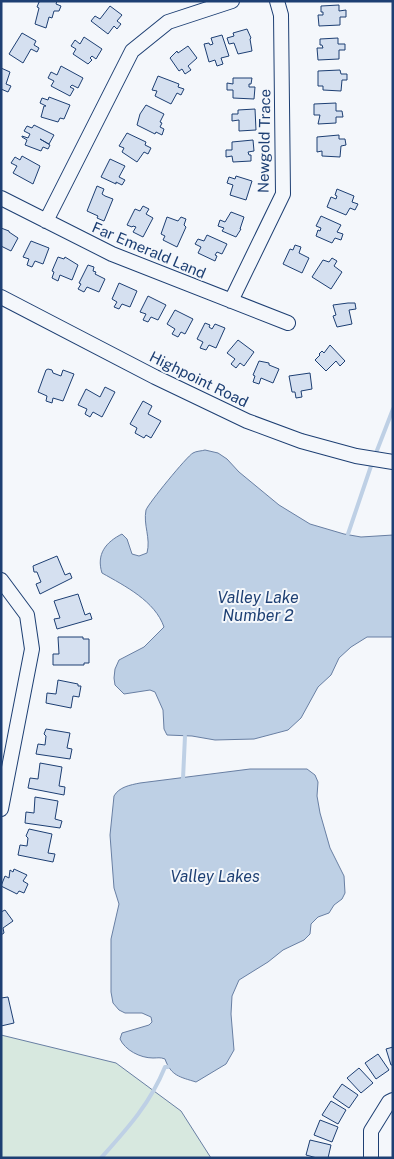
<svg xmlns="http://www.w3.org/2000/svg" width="394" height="1159" font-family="'Public Sans',sans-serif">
<rect width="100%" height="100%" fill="#f4f7fb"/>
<path fill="#d7e8df" stroke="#687fa3" d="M 1,1035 L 116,1063 L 181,1111 L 211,1158 L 1,1158 Z"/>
<path fill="#bed0e5" stroke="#687fa3" d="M 205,450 L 218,453 L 227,459 L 239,472 L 279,505 L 310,524 L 344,534 L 361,537 L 393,535 L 393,637 L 367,637 L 351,647 L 339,658 L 331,675 L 318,687 L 301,718 L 288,730 L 254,739 L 215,740 L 192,736 L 167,735 L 164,729 L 163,710 L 155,692 L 150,690 L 124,694 L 115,685 L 114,678 L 115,669 L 119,660 L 144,647 L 164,627 C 155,601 125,586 102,573 C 96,554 106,542 122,534 L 127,539 L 132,554 L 139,556 L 147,553 C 151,538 143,525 146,510 C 148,504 187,456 193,453 C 196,451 202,451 205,450 Z
M 250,769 L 307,769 L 315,775 L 318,782 L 317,796 L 320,813 L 330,848 L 344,876 L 345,893 L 342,899 L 334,905 L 329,913 L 318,917 L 311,924 L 310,934 L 304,940 L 283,950 L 268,962 L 239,980 L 232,996 L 231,1014 L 234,1050 L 226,1064 L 196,1082 C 180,1077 171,1076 165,1059 C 160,1057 158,1058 153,1058 C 140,1058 125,1050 120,1039 L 122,1033 L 149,1025 L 152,1022 L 151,1017 L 142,1013 L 125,1013 L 119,1010 L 113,1003 L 111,992 L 111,939 L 119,904 L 114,888 L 110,835 L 114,796 C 119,787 130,785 140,783 Z"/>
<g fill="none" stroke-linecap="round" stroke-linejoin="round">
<path stroke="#bed0e5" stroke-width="4" d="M 348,534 L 371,466 L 393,409
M 183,779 L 185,736
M 101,1158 C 127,1129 150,1104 165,1067 L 168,1067"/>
</g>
<path fill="#d5e0f0" stroke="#1d3f73" d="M 41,1 L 57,1 L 56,4 L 61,6 L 59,11 L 54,11 L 52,18 L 49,17 L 46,28 L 35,24 L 39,8 L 37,7 L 39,2 Z
M 339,5 L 339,11 L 346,10 L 346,17 L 340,17 L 340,25 L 319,26 L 318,15 L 323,15 L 323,12 L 321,12 L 321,6 Z
M 110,6 L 122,15 L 117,21 L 121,24 L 117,29 L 114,26 L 108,34 L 91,21 L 95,16 L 100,19 Z
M 247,29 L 251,38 L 250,39 L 252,51 L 238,54 L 234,43 L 229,44 L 227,38 L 234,36 L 233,33 Z
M 22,33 L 36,41 L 34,45 L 39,48 L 37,52 L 31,49 L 23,63 L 9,54 Z
M 222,35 L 229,56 L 221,58 L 223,64 L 217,66 L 215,60 L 209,62 L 204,44 L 209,43 L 210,45 L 213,44 L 211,38 Z
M 84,37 L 102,49 L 96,59 L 92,56 L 90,58 L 92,60 L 88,64 L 73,54 L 76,49 L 71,46 L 75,40 L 80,44 Z
M 338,38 L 338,44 L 345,44 L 345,50 L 339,50 L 339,59 L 318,60 L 317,48 L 323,48 L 322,45 L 320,45 L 320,39 Z
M 188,46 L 197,58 L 188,66 L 191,70 L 185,74 L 182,69 L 179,71 L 170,58 L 177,51 L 178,53 Z
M 61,66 L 83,78 L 78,88 L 72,85 L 70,87 L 74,89 L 70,96 L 51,86 L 54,81 L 48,78 L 51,72 L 57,75 Z
M 1,68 L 10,72 L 6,84 L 11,86 L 8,92 L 1,89 Z
M 340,70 L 341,74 L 347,74 L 347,80 L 342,80 L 341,91 L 323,90 L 323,86 L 318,86 L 318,71 Z
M 158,76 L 179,84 L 178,87 L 184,89 L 181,95 L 177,93 L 171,104 L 155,96 L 157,91 L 152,90 Z
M 233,78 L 252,78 L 251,84 L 249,84 L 249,87 L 255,87 L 254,99 L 233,98 L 233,90 L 227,90 L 227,83 L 233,84 Z
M 49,97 L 70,105 L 64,119 L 60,118 L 58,122 L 41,117 L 44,106 L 46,106 L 40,103 L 42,98 L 48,100 Z
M 336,103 L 336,111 L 342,111 L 343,117 L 336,117 L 336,123 L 318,124 L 320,115 L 314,115 L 314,104 Z
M 146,105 L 164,114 L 160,122 L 162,123 L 160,127 L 164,129 L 162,135 L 156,132 L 155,134 L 137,125 L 140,114 Z
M 255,109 L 256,130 L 239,131 L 239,120 L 232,121 L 232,114 L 238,114 L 238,110 Z
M 34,125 L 54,135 L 49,144 L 40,139 L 50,145 L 48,149 L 43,147 L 41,151 L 25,145 L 27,140 L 22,137 L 22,136 L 28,138 L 30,134 L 24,131 L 27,126 L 32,128 Z
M 127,133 L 146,142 L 145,145 L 151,148 L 148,154 L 144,152 L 137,162 L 122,152 L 124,148 L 119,146 Z
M 339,135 L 339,139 L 345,139 L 346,145 L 341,146 L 340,157 L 322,156 L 322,151 L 317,152 L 317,137 Z
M 253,140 L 254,151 L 248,152 L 249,155 L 251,155 L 251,161 L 233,162 L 232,156 L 226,157 L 226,150 L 232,150 L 232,142 Z
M 22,156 L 40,166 L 33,184 L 13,173 L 17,166 L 11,163 L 15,157 L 20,160 Z
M 110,159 L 125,166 L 119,177 L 125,180 L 122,185 L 116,182 L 116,184 L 101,177 Z
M 236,176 L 252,181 L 246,200 L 230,195 L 233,185 L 227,183 L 229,177 L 235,179 Z
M 97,186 L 104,189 L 102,194 L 105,196 L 113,199 L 104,221 L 97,218 L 98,216 L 87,211 Z
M 337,189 L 354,196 L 352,202 L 358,204 L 355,210 L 350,208 L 346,215 L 327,207 L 331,197 L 336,199 L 337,196 L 335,195 Z
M 143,206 L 149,209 L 146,214 L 153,218 L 143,237 L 133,232 L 136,227 L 133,226 L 132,227 L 127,225 L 135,209 L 140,211 Z
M 231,212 L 244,217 L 240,229 L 241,229 L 236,237 L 222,231 L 224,228 L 218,226 L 220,220 L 225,222 Z
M 321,216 L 341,225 L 337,232 L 343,234 L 341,240 L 335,238 L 332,243 L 316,236 L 318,230 L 320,231 L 321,228 L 316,226 Z
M 167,217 L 178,221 L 181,217 L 186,219 L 184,225 L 186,227 L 177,247 L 163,240 L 165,236 L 161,234 Z
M 1,228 L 9,231 L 9,232 L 18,238 L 11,251 L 1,246 Z
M 207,235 L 227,244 L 222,254 L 217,252 L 215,255 L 217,256 L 215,261 L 198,253 L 201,247 L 195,244 L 198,239 L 204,241 Z
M 31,241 L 49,248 L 43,264 L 35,261 L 32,267 L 27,265 L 29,259 L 23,257 Z
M 295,245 L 301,247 L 299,253 L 309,258 L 302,273 L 283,264 L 290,249 L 293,250 Z
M 58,257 L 64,259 L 65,257 L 78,265 L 72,280 L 60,275 L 58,281 L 52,278 L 54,272 L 52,271 Z
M 332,258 L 337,261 L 334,266 L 342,272 L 331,289 L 312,277 L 323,260 L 329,262 Z
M 88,265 L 94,267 L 93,271 L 96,272 L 95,274 L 105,279 L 99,292 L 87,287 L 84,292 L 78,289 L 81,284 L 79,283 Z
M 119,283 L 137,291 L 130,307 L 122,304 L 119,309 L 114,307 L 117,302 L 112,299 Z
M 148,296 L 166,305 L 158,320 L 151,317 L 148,322 L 143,320 L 146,314 L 140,312 Z
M 348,303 L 355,303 L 356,309 L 349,310 L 352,324 L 337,327 L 333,316 L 336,315 L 333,305 Z
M 175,310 L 193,319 L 185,334 L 181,332 L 178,337 L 172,334 L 175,329 L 167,324 Z
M 205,323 L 210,325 L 209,327 L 212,329 L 215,324 L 225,328 L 216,348 L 209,345 L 206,350 L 200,348 L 203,342 L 197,339 Z
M 238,340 L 254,352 L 244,366 L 240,363 L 236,368 L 231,364 L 235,359 L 227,353 Z
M 330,345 L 345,361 L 340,366 L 336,361 L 326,371 L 315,360 L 320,355 L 319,354 L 322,351 L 324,353 Z
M 259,361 L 269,363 L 269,365 L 279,369 L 273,383 L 261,378 L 259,384 L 253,382 L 255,376 L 253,375 Z
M 48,369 L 52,370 L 53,373 L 61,376 L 63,370 L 74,374 L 63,401 L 53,398 L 52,403 L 46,401 L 47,396 L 38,392 L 46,370 Z
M 310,373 L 312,389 L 301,391 L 302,397 L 296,398 L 295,392 L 292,392 L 289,376 Z
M 105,387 L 115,392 L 102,417 L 93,412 L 90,417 L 85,414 L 87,409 L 78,405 L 86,389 L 100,397 Z
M 143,401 L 152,406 L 148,414 L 161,421 L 151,438 L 146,435 L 144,438 L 135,433 L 137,428 L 130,424 Z
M 57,556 L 65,575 L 70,573 L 72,578 L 40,594 L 36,584 L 41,582 L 37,572 L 34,572 L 33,566 Z
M 78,594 L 85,615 L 90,613 L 92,619 L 57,629 L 54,619 L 60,618 L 54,601 Z
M 58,637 L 83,637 L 83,639 L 89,639 L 89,663 L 84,663 L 84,665 L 53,665 L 53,654 L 59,654 Z
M 58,680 L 78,684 L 78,686 L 81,686 L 79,697 L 73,696 L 71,708 L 46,703 L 47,693 L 56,694 Z
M 46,729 L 70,733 L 67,748 L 72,749 L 70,759 L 36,754 L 38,744 L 45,745 L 46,736 L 44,734 Z
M 40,763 L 62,767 L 59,786 L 65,787 L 64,795 L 28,788 L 30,778 L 38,779 Z
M 35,797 L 58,801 L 55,819 L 62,821 L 60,828 L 25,823 L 26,812 L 34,813 Z
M 29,829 L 52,834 L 48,853 L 55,854 L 53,862 L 18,855 L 20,845 L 27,846 L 28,838 L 26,836 Z
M 14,869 L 27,875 L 23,881 L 28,884 L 24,893 L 19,891 L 17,894 L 1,886 L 5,876 L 9,878 L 10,870 L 13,872 Z
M 5,910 L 13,921 L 3,928 L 4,933 L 1,935 L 1,912 Z
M 8,997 L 14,1023 L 1,1026 L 1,998 Z
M 393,1047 L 393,1065 L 391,1065 L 386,1049 Z
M 378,1054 L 389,1070 L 376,1079 L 365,1063 Z
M 359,1068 L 373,1083 L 361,1093 L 347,1078 Z
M 342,1084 L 358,1095 L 349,1108 L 333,1097 Z
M 331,1101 L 346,1110 L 338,1124 L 322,1115 Z
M 320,1120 L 338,1127 L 332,1142 L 314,1135 Z
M 310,1140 L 331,1145 L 328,1158 L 317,1158 L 306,1155 Z"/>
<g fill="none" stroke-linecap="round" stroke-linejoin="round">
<defs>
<path id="minor" d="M 1,198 L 112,254 L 288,323
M 46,221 L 132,51 L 168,22 L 232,1
M 1,297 L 155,377 L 247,421 L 301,441 L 356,456 L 393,462
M 231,301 L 283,194 L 281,15 L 277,1
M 1,580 L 27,615 L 32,649 L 1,809
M 371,1158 L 371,1131 L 389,1102 L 393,1100"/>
</defs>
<use href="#minor" stroke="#1d3f73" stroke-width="16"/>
<use href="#minor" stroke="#f4f7fb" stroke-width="14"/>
</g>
<g text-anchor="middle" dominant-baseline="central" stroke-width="4" stroke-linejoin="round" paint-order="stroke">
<g font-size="15" fill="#1d3f73" stroke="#f4f7fb">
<text transform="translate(264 141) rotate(-89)">Newgold Trace</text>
<text transform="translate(149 250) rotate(23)">Far Emerald Land</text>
<text transform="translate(199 379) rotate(26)">Highpoint Road</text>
</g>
<g font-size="16" font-style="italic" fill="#1d3f73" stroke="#f4f7fb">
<text x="258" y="597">Valley Lake<tspan x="258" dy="18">Number 2</tspan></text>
<text x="215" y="876">Valley Lakes</text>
</g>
</g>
<rect width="394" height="1159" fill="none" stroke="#1d3f73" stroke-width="5"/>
</svg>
